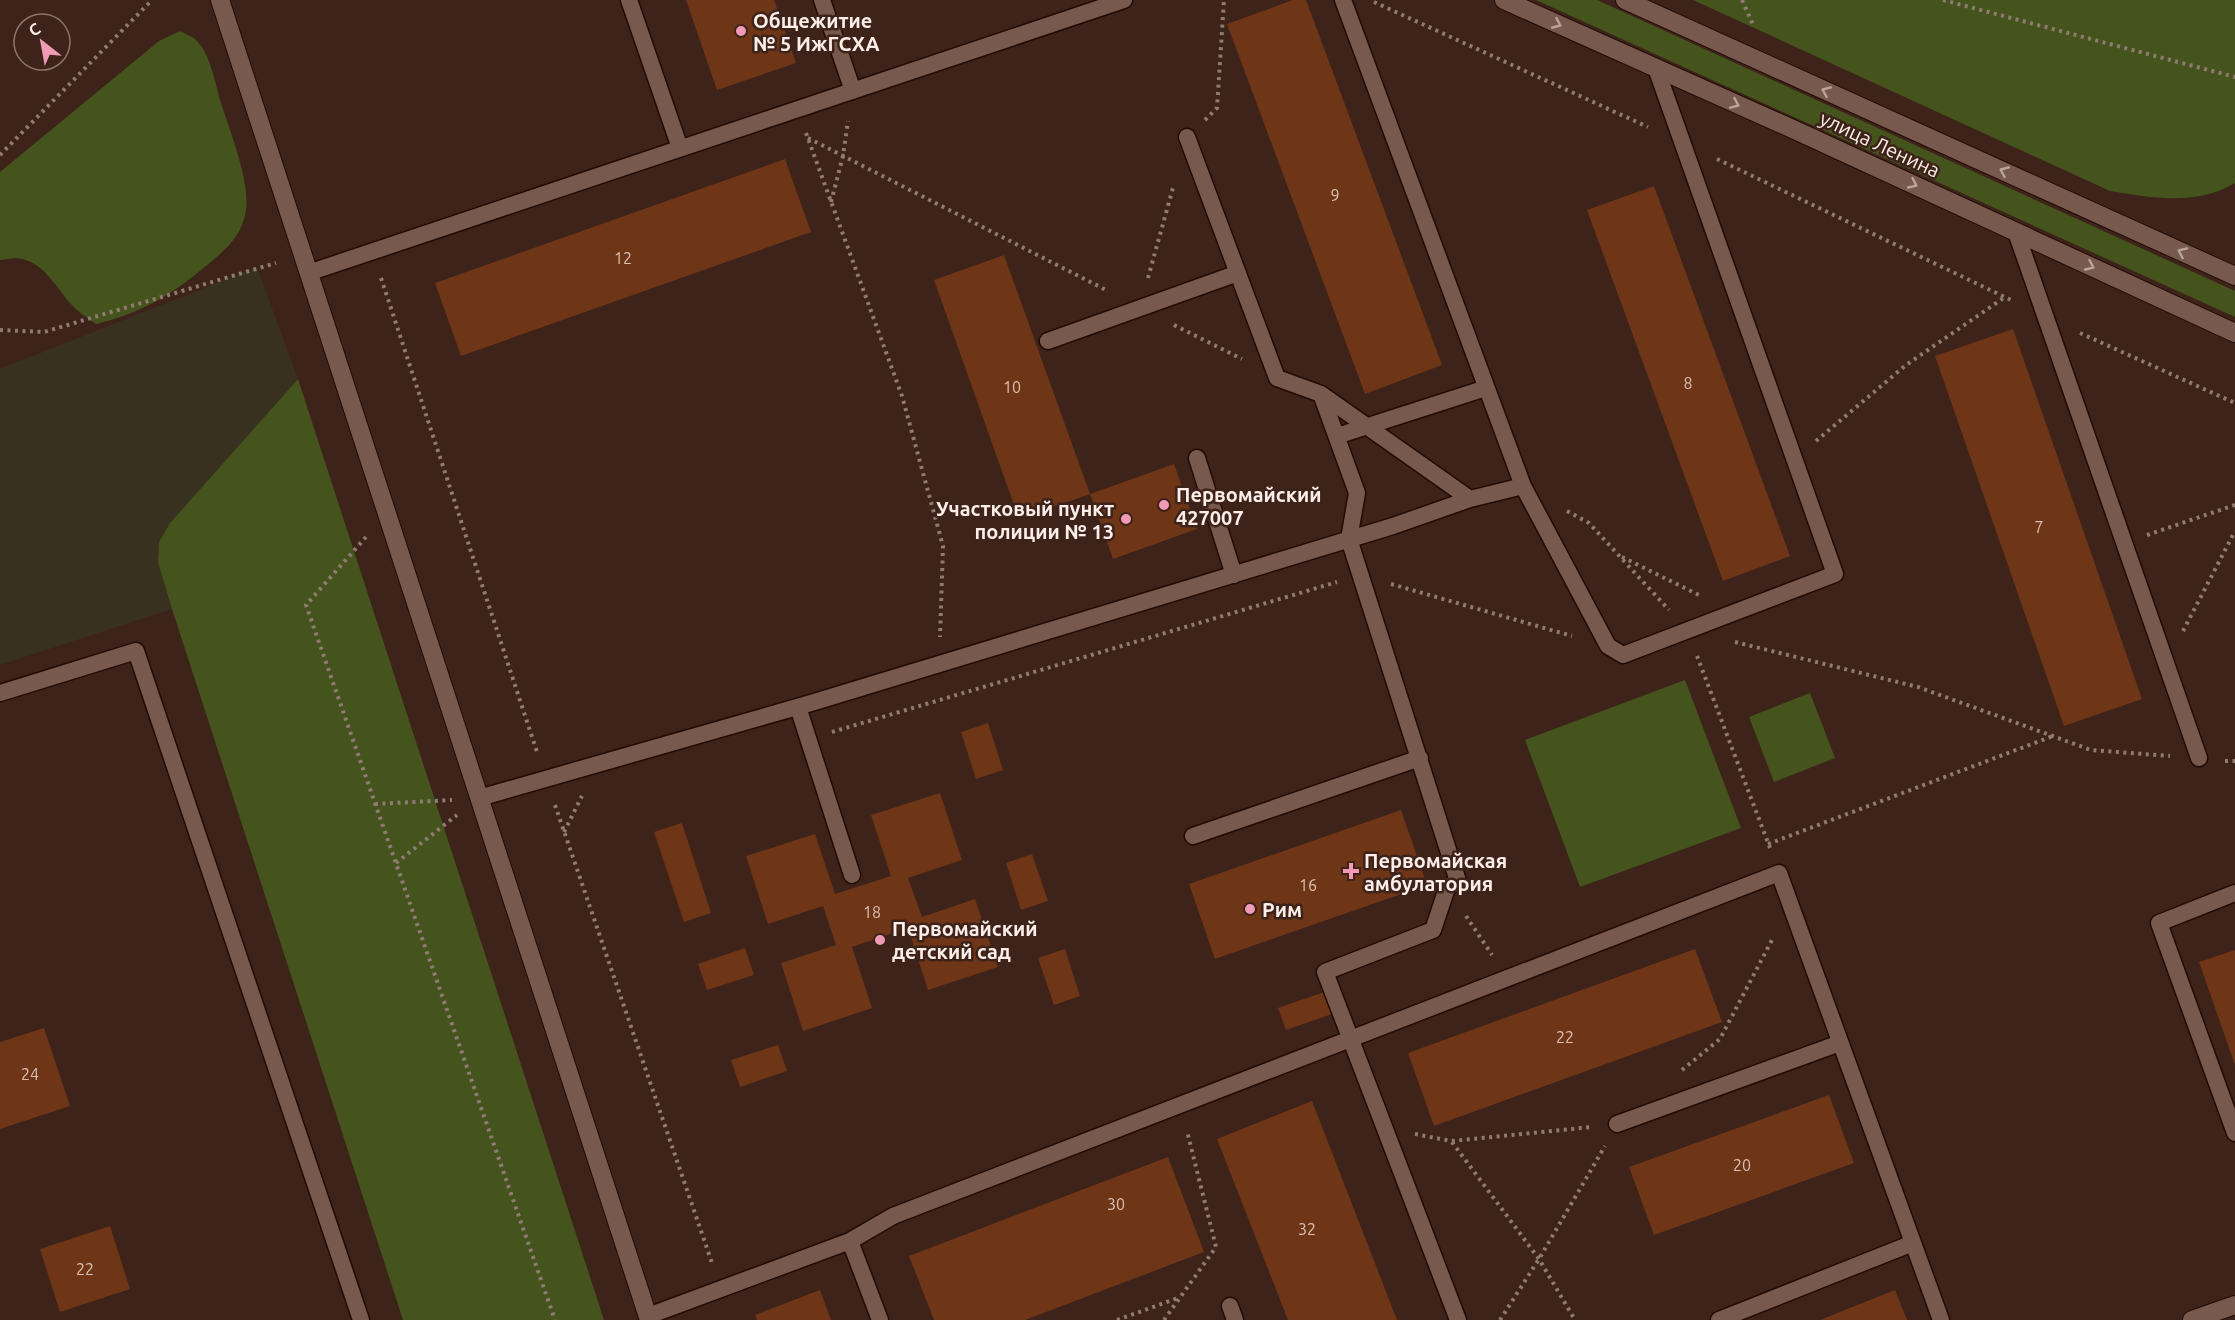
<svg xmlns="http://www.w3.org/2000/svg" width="2235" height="1320" font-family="Ubuntu,sans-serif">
<rect width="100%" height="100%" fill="#3d2319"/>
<path fill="#393120" d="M 257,267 L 298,379 L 170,523 L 159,542 L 158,562 L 172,609 L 0,665 L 0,369 Z"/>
<path fill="#45541d" d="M 1536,0 L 1597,0 L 2235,291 L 2235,317 Z
M 1693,0 L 2235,0 L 2235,183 C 2196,206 2152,198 2110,191 Z
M 180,31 C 185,34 192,36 196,40 C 211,55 215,83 221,103 C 230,131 250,181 246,210 C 242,238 222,253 201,270 C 168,297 138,314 96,324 C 87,318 78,312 70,303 C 56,287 46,266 23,259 C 16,257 7,259 0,260 L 0,172 L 159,41 Z
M 298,379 L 604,1320 L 403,1320 L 172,609 L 158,562 L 159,542 L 170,523 Z
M 1685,680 L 1741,828 L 1580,887 L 1525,740 Z
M 1810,693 L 1835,758 L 1774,782 L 1749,717 Z"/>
<path fill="#6f3517" d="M 686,0 L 774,0 L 796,63 L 717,90 Z
M 1293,0 L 1306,0 L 1442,365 L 1365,394 L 1227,24 Z
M 785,159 L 811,232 L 461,356 L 435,283 Z
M 1654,186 L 1790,556 L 1723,581 L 1587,210 Z
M 1004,255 L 1090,494 L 1174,464 L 1197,529 L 1113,559 L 1090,494 L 1019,519 L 934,280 Z
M 2013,329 L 2142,699 L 2064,726 L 1935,356 Z
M 988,723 L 1003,770 L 976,779 L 961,732 Z
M 940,793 L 962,860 L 908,878 L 922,917 L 975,899 L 998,967 L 928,990 L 908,928 L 852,947 L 872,1008 L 803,1031 L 781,963 L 836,945 L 823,906 L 768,924 L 746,856 L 815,834 L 835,894 L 891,876 L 871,815 Z
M 1401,810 L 1427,885 L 1215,959 L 1189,884 Z
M 682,823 L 711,913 L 684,922 L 654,832 Z
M 1032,854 L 1048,901 L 1021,910 L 1006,863 Z
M 745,948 L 754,975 L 707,990 L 698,964 Z
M 1065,949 L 1080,996 L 1054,1005 L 1038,958 Z
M 1695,949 L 1722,1022 L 1434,1126 L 1408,1053 Z
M 2235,950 L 2235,1065 L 2199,962 Z
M 1324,992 L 1332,1014 L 1286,1030 L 1278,1008 Z
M 44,1028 L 70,1106 L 0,1129 L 0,1042 Z
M 778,1045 L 787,1071 L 740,1087 L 731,1060 Z
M 1829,1095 L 1854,1163 L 1654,1235 L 1629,1167 Z
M 1312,1101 L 1397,1320 L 1288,1320 L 1217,1139 Z
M 1168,1157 L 1204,1252 L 1025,1320 L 934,1320 L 909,1256 Z
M 110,1226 L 130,1289 L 60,1312 L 40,1249 Z
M 820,1290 L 831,1320 L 757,1320 L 755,1315 Z
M 1895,1290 L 1907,1320 L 1820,1320 Z"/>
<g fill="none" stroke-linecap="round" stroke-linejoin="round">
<defs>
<path id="lane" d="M 629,0 L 680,148
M 822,0 L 853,91
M 1187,137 L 1277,378 L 1321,394 L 1357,493 L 1349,539 L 1458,881 L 1447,888 L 1433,930 L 1325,972 L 1458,1320
M 2016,232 L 2199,758
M 308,273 L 1124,0
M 1048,341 L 1238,273
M 1321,394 L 1470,499
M 1337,436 L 1486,388
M 1197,458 L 1234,575
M 1523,486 L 1608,646 L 1623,655 L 1835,574 L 1656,68
M 0,693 L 136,651 L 361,1320
M 798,707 L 852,875
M 479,798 L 811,703 L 1393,526 L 1470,499 L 1523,486 L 1343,0
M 1193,836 L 1420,758
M 2235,893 L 2159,923 L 2235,1133
M 1617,1124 L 1840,1043
M 850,1241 L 880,1320
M 1230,1306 L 1235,1320
M 648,1316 L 850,1241 L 893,1216 L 1779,873 L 1941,1320
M 1719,1320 L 1913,1243"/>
<path id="street" d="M 220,0 L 649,1320
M 1504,0 L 1795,130 L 2235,333
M 1625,0 L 2235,276
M 2192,1320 L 2235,1305"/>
</defs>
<use href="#lane" stroke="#230b04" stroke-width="19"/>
<use href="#street" stroke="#230b04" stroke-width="20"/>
<path stroke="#907b73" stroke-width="4" stroke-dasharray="3 4.5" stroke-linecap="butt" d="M 1742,0 L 1754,27
M 1943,0 L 2235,77
M 1374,2 L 1648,127
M 1205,120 L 1217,108 L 1224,0
M 806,133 L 902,396 L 943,546 L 940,637
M 808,138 L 1108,291
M 0,155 L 152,0
M 1717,159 L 2011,300
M 831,202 L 843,156 L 848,121
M 381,278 L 538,755
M 1148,278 L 1174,184
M 1174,325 L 1242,359
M 0,330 L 44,332 L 276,263
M 2080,333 L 2235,403
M 1816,441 L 1906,365 L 2005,297
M 1567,511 L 1589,523 L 1669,610
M 2147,535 L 2235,505
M 366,537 L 306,605 L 555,1320
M 1622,557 L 1701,596
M 1391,584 L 1572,636
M 2183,631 L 2235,531
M 1735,642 L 1918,687 L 2091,750 L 2170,756
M 1697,656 L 1770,848
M 832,732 L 1337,582
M 2225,761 L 2235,761
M 375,804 L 452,800
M 555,805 L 712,1263
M 564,832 L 582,796
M 1768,844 L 2053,736
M 396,863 L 457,815
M 1466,916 L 1492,955
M 1682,1070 L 1720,1039 L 1773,938
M 1415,1134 L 1451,1141 L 1592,1127
M 1452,1142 L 1539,1259 L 1575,1320
M 1117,1320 L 1178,1298
M 1164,1320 L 1216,1247 L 1187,1131
M 1500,1320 L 1539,1259 L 1605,1146"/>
<use href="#lane" stroke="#77594d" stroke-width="16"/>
<use href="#street" stroke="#77594d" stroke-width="18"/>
</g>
<defs><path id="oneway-chevron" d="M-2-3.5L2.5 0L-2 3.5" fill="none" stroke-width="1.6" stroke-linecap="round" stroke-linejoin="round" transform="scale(1.5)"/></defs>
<g stroke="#baa49b">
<use href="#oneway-chevron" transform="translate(1557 24) rotate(24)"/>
<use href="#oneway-chevron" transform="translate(1826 91) rotate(-156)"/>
<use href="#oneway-chevron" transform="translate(1735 104) rotate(24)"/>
<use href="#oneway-chevron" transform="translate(2004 171) rotate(-156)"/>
<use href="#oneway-chevron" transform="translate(1913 184) rotate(25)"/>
<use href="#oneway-chevron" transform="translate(2182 252) rotate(-156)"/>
<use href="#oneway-chevron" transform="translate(2090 266) rotate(25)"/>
</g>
<g fill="#f09ab6" stroke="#3d2319" stroke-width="2">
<circle cx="741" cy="31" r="6"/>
<circle cx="1164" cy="505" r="6"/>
<circle cx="1126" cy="519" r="6"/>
<path d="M1348 862h6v6h6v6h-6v6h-6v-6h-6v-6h6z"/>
<circle cx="1250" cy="909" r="6"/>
<circle cx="880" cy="940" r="6"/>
</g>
<g text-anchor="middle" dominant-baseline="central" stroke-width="5" stroke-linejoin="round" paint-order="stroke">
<g font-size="16" fill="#dac0b4">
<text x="1335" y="195">9</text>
<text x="623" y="258">12</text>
<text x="1688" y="383">8</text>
<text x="1012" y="387">10</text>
<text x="2039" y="527">7</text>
<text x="1308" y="885">16</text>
<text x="872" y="912">18</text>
<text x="1565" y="1037">22</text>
<text x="30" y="1074">24</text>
<text x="1742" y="1165">20</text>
<text x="1116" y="1204">30</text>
<text x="1307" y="1229">32</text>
<text x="85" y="1269">22</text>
</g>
<g font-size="20" font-weight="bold" fill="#fdeee9" stroke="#3d2319" text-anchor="start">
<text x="753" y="20">Общежитие<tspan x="753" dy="23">№ 5 ИжГСХА</tspan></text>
<text x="1176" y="494">Первомайский<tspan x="1176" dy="23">427007</tspan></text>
<text x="1114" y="508" text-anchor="end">Участковый пункт<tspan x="1114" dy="23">полиции № 13</tspan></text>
<text x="1364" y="860">Первомайская<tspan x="1364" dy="23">амбулатория</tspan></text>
<text x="1262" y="909">Рим</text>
<text x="892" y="928">Первомайский<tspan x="892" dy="23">детский сад</tspan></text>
</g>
<g font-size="20" fill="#fdeee9" stroke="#3d2319">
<text transform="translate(1880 144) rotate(25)">улица Ленина</text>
</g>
</g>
<g transform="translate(42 42) rotate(329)"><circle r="28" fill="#3d2319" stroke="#8a746c" stroke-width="1.5"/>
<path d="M0-4.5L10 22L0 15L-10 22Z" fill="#f09ab6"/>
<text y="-9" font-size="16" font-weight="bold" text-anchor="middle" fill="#fdeee9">С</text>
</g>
</svg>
